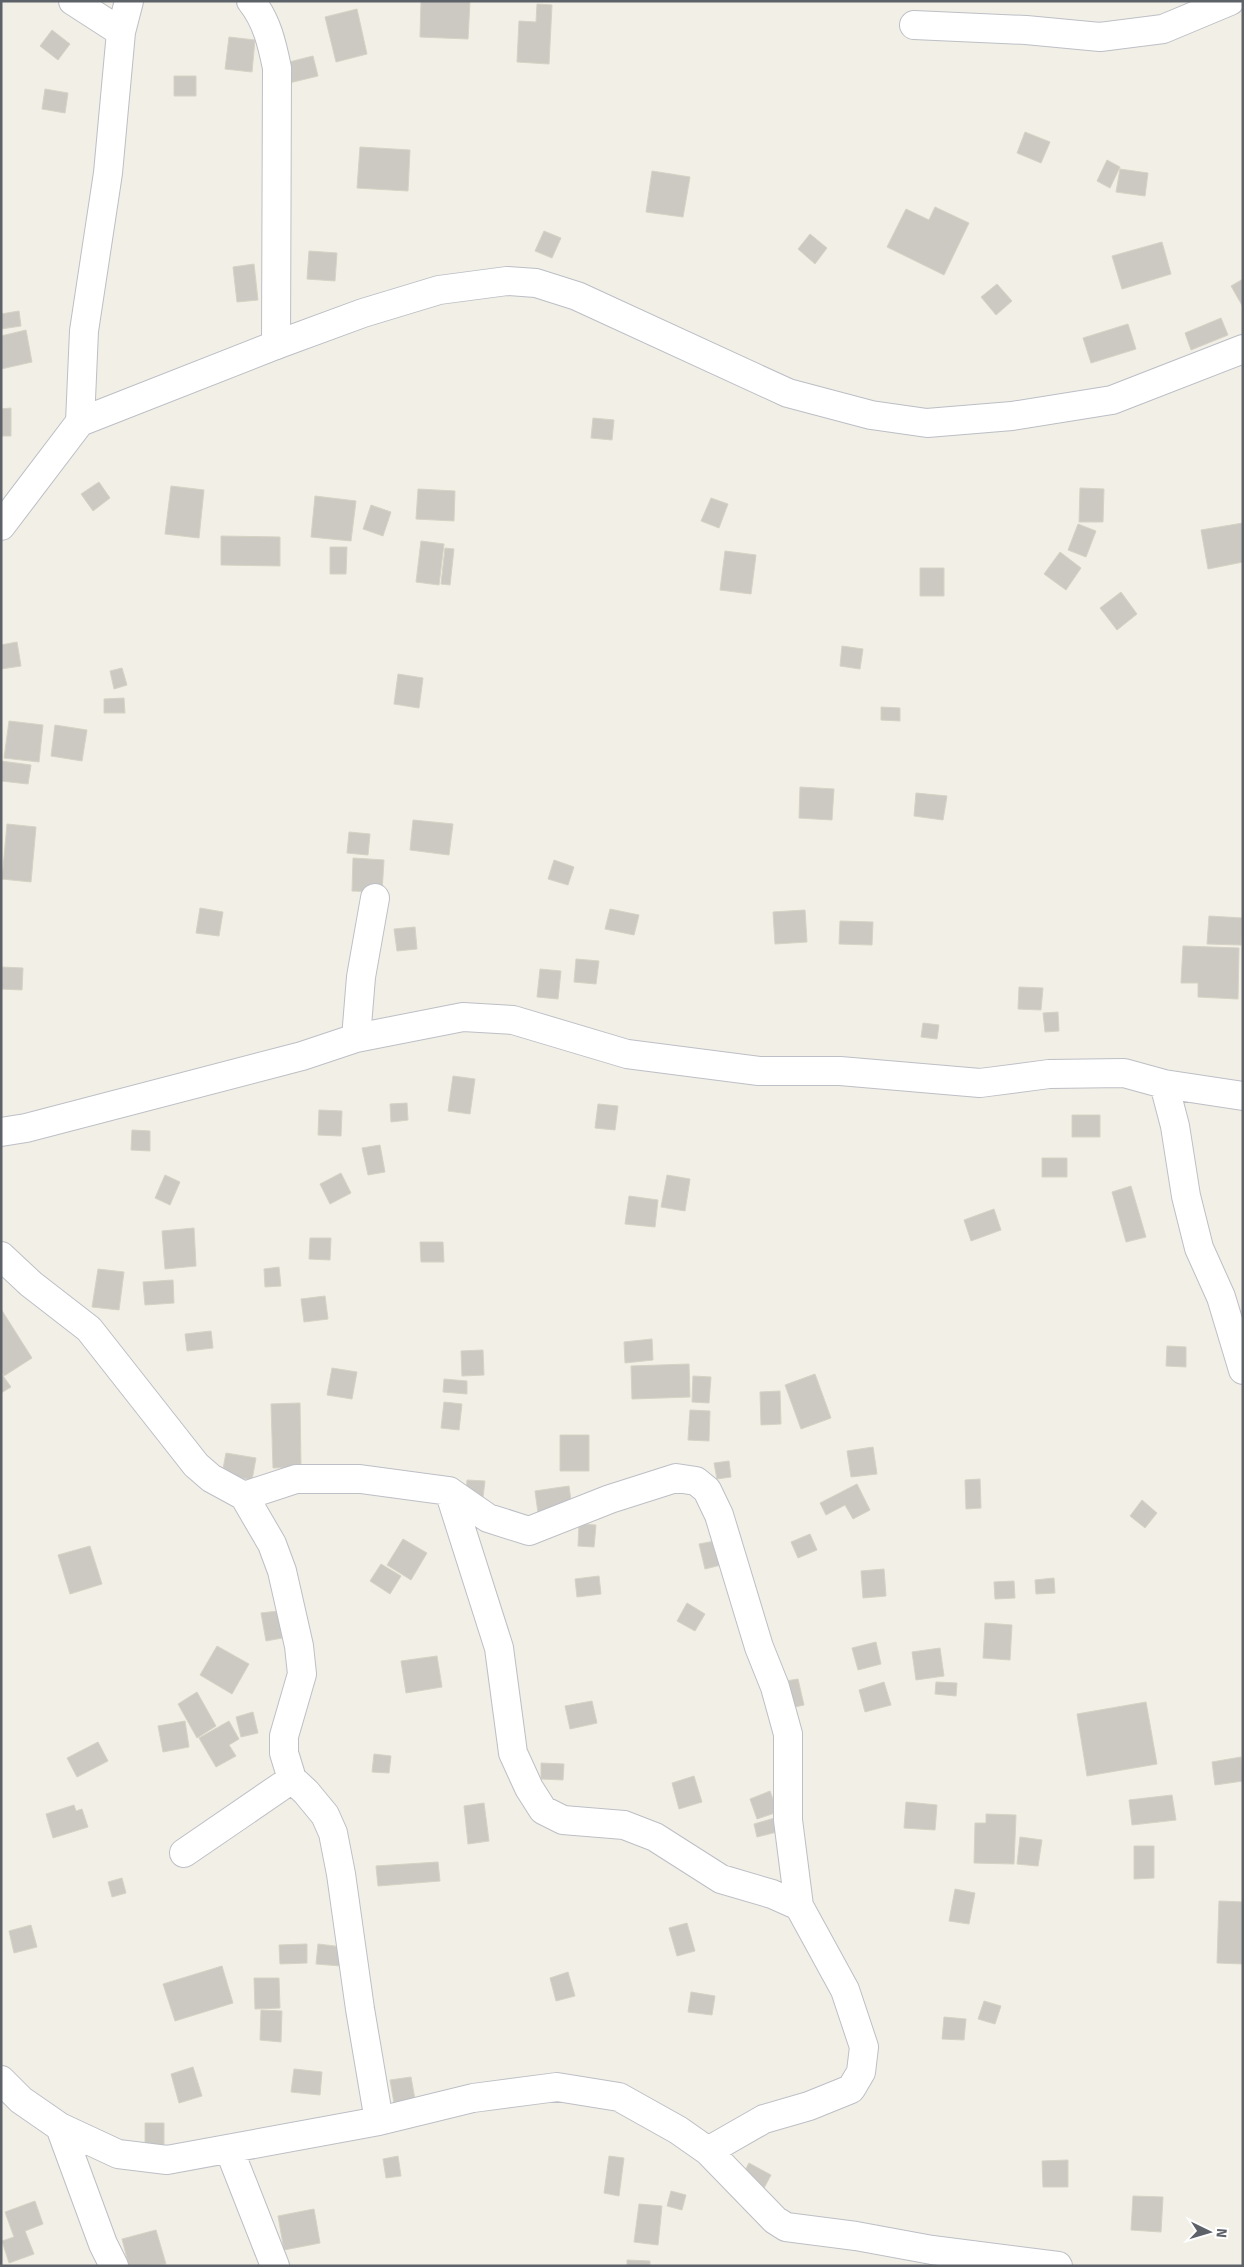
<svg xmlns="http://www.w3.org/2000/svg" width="1244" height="2267" font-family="'Fira Sans',sans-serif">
<rect width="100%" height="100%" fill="#f1efe6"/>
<path fill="#ccc9c3" stroke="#d6d2c4" d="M 421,1 L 470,1 L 468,39 L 420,37 Z
M 537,4 L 552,5 L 549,64 L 517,62 L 519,21 L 536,22 Z
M 357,9 L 367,54 L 336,62 L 325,17 Z
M 52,30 L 70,44 L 58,60 L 40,46 Z
M 229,37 L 255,40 L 252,72 L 225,69 Z
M 313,56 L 318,76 L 285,84 L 281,64 Z
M 174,76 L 196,76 L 196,96 L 174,96 Z
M 45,89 L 68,93 L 65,113 L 42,109 Z
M 1025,132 L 1050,142 L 1041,163 L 1017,153 Z
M 360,147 L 410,150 L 408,191 L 357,188 Z
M 1107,160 L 1120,167 L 1110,188 L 1097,181 Z
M 1120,169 L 1148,173 L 1145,196 L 1116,192 Z
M 652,171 L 690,177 L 683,217 L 646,212 Z
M 935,207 L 969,223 L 944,275 L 887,247 L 906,209 L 929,220 Z
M 544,231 L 561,238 L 552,258 L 535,251 Z
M 810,234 L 827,248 L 815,264 L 798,249 Z
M 1162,242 L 1171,274 L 1122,289 L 1112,256 Z
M 309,251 L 337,253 L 335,281 L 307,279 Z
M 254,264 L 258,300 L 237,302 L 233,267 Z
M 1243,279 L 1243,307 L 1231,286 Z
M 997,284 L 1012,301 L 996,315 L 981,297 Z
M 19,311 L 21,326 L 1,329 L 1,314 Z
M 1221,318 L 1228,335 L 1191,350 L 1185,333 Z
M 1128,324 L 1136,349 L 1091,363 L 1083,338 Z
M 26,330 L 32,362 L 1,369 L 1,336 Z
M 11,408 L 11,436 L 1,436 L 1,409 Z
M 593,418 L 614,420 L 612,440 L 591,438 Z
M 99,482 L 110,498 L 93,511 L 81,494 Z
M 171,486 L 204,490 L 199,538 L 165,534 Z
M 1080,488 L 1104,489 L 1103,522 L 1079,522 Z
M 418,489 L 455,491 L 454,521 L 416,519 Z
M 315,496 L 356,501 L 351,541 L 311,537 Z
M 711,498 L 728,504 L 719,528 L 701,521 Z
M 371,505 L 391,512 L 383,536 L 363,529 Z
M 1243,523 L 1243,562 L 1208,569 L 1201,530 Z
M 1078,524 L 1096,531 L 1086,557 L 1068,550 Z
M 221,536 L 280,537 L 280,566 L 221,565 Z
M 421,541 L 444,544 L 439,585 L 416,582 Z
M 330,547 L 347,547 L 346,574 L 330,574 Z
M 445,548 L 454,549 L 450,585 L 441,584 Z
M 725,551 L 756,555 L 751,594 L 720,590 Z
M 1060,552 L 1081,568 L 1066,590 L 1044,574 Z
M 920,568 L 944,568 L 944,596 L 920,596 Z
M 1121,592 L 1137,614 L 1117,630 L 1100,608 Z
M 17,642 L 21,666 L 1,669 L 1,645 Z
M 842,646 L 863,649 L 860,669 L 840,666 Z
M 122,668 L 127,685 L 114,689 L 110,671 Z
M 398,674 L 423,678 L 419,708 L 394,704 Z
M 124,698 L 125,713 L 104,713 L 104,699 Z
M 881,707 L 900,708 L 900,721 L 881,720 Z
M 9,721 L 43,725 L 39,762 L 4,758 Z
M 55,725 L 87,730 L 82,761 L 51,756 Z
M 1,761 L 31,765 L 28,784 L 1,781 Z
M 800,787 L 834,789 L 832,820 L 799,818 Z
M 916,793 L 947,796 L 943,820 L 914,816 Z
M 413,820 L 453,824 L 449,855 L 410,850 Z
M 7,824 L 36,827 L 31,882 L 2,879 Z
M 349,832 L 370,834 L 368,855 L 347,853 Z
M 353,858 L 384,860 L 382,892 L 352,891 Z
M 554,860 L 574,867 L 568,885 L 548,879 Z
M 200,908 L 223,912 L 219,936 L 196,933 Z
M 610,909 L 639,915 L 634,935 L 605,929 Z
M 805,910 L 807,942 L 775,944 L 773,912 Z
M 1209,916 L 1242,918 L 1241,945 L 1207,944 Z
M 840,921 L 873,922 L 872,945 L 839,944 Z
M 415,927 L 417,949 L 397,951 L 394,929 Z
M 1183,946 L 1239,948 L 1238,999 L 1198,997 L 1198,983 L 1181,983 Z
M 576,959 L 599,961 L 596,984 L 574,982 Z
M 1,967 L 23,968 L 22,990 L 1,989 Z
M 540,969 L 561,971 L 558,999 L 537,997 Z
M 1019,987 L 1043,988 L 1041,1010 L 1018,1009 Z
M 1058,1012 L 1059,1031 L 1045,1032 L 1043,1013 Z
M 923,1023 L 939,1025 L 937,1039 L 921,1037 Z
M 453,1076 L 475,1079 L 470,1114 L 448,1111 Z
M 407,1103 L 408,1120 L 391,1122 L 390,1104 Z
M 598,1104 L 618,1106 L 615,1130 L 595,1128 Z
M 319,1110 L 342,1111 L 341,1136 L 318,1135 Z
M 1072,1115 L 1100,1115 L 1100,1137 L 1072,1137 Z
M 132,1130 L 150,1131 L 150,1151 L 131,1150 Z
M 380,1145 L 385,1172 L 368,1175 L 362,1148 Z
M 1042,1158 L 1067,1158 L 1067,1177 L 1042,1177 Z
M 341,1173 L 351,1193 L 330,1204 L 320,1184 Z
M 165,1175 L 180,1182 L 170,1205 L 155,1198 Z
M 667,1175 L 690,1179 L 685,1211 L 661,1207 Z
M 1131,1186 L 1146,1237 L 1126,1242 L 1112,1192 Z
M 629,1196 L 658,1200 L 655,1227 L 625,1224 Z
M 994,1209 L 1001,1230 L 971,1241 L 964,1220 Z
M 194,1228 L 196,1266 L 165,1269 L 162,1231 Z
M 310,1238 L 331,1238 L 330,1260 L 309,1259 Z
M 420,1242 L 443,1242 L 444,1262 L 421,1262 Z
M 279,1267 L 281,1286 L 265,1287 L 264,1269 Z
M 98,1269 L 124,1272 L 119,1310 L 92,1307 Z
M 173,1280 L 174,1303 L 145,1305 L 143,1282 Z
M 325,1296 L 328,1319 L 304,1322 L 301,1299 Z
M 1,1309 L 32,1358 L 4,1376 L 1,1371 Z
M 211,1331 L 213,1348 L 187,1351 L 185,1334 Z
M 652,1339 L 653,1360 L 625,1363 L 624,1342 Z
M 1167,1346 L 1186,1347 L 1186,1367 L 1166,1366 Z
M 483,1350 L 484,1375 L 462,1376 L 461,1351 Z
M 689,1364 L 690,1397 L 632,1399 L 631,1366 Z
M 332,1368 L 357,1372 L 352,1399 L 327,1395 Z
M 1,1373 L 11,1387 L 1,1393 Z
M 815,1374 L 831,1418 L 801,1429 L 785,1385 Z
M 693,1376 L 711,1377 L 709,1403 L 692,1402 Z
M 444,1379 L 467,1381 L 467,1394 L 443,1392 Z
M 780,1391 L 781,1424 L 761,1425 L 760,1392 Z
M 444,1402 L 462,1404 L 459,1430 L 441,1428 Z
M 300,1403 L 301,1467 L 273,1468 L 271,1404 Z
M 690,1410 L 710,1411 L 709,1441 L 688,1440 Z
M 560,1435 L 589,1435 L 589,1471 L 560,1471 Z
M 873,1447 L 877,1474 L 851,1477 L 847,1451 Z
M 226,1453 L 256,1458 L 252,1480 L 222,1474 Z
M 729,1461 L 731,1477 L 717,1479 L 714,1463 Z
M 980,1479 L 981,1508 L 966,1509 L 965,1480 Z
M 467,1480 L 485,1481 L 483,1497 L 466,1495 Z
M 857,1484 L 870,1510 L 853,1519 L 845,1505 L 826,1515 L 820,1503 Z
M 569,1486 L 572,1508 L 538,1513 L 535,1491 Z
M 1142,1500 L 1157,1513 L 1145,1528 L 1130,1516 Z
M 579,1524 L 596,1525 L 594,1547 L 578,1546 Z
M 810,1534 L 817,1550 L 798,1558 L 791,1542 Z
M 403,1539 L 427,1553 L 411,1580 L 387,1565 Z
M 715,1541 L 721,1565 L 705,1569 L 699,1544 Z
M 90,1546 L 102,1584 L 70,1594 L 58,1555 Z
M 381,1564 L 401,1576 L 390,1594 L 370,1581 Z
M 884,1569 L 886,1596 L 863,1598 L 861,1571 Z
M 599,1576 L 601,1594 L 577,1597 L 575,1579 Z
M 1054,1578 L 1055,1593 L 1036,1594 L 1035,1580 Z
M 1014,1581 L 1015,1598 L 995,1599 L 994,1582 Z
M 687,1603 L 705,1614 L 695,1631 L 677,1621 Z
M 278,1611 L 282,1638 L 266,1641 L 261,1613 Z
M 985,1623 L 1012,1625 L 1010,1660 L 983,1658 Z
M 876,1642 L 881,1664 L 858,1670 L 852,1648 Z
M 217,1646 L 249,1664 L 232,1694 L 200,1675 Z
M 940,1648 L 944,1676 L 916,1680 L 912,1652 Z
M 437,1656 L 442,1687 L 406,1693 L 401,1661 Z
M 798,1679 L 804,1705 L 786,1709 L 780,1682 Z
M 884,1682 L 891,1705 L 865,1712 L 859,1690 Z
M 936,1682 L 957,1683 L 956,1696 L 935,1694 Z
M 197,1692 L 216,1726 L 197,1738 L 178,1704 Z
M 592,1701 L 597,1723 L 570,1729 L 565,1706 Z
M 1146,1702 L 1157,1764 L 1087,1776 L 1077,1714 Z
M 253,1712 L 258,1733 L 241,1737 L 236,1717 Z
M 185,1721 L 189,1747 L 163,1752 L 158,1726 Z
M 229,1721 L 239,1739 L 229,1745 L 236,1756 L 216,1767 L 199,1738 Z
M 98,1742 L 108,1761 L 77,1777 L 67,1758 Z
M 374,1754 L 391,1756 L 389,1773 L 372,1772 Z
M 1241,1757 L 1243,1781 L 1215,1785 L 1212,1762 Z
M 541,1763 L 564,1764 L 563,1780 L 541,1779 Z
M 694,1776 L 702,1802 L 679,1809 L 672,1783 Z
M 770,1791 L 778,1812 L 757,1819 L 750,1799 Z
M 1172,1795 L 1176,1820 L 1132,1825 L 1129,1800 Z
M 906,1802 L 937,1805 L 935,1830 L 904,1828 Z
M 484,1803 L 489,1841 L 468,1844 L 464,1806 Z
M 74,1805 L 76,1811 L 82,1809 L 88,1827 L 53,1838 L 46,1814 Z
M 986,1814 L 1016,1815 L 1014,1864 L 974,1863 L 975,1823 L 986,1823 Z
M 778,1817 L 781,1831 L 757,1837 L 754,1824 Z
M 1020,1837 L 1042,1840 L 1038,1866 L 1017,1864 Z
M 1134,1846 L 1154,1846 L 1154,1878 L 1134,1879 Z
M 438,1862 L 440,1881 L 378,1886 L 376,1866 Z
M 122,1878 L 126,1893 L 112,1897 L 108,1882 Z
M 955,1889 L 975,1893 L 969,1924 L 949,1921 Z
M 1219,1901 L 1243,1902 L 1243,1964 L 1217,1963 Z
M 687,1923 L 695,1951 L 677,1956 L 669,1928 Z
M 31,1925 L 37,1947 L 14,1953 L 9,1931 Z
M 307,1944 L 307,1963 L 280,1964 L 279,1945 Z
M 318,1944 L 343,1947 L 341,1966 L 316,1964 Z
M 222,1966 L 233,2003 L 175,2021 L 163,1984 Z
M 568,1972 L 575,1996 L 556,2001 L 550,1978 Z
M 254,1978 L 279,1978 L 280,2008 L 255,2009 Z
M 691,1992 L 715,1996 L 712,2015 L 688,2012 Z
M 984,2001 L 1001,2006 L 995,2024 L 978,2019 Z
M 261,2010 L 282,2011 L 281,2042 L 260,2040 Z
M 944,2017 L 966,2019 L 964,2040 L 942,2039 Z
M 193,2067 L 202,2096 L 179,2103 L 171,2074 Z
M 294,2069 L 322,2072 L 320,2095 L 291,2092 Z
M 411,2077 L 416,2105 L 395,2109 L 390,2080 Z
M 145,2123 L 164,2123 L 164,2145 L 145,2145 Z
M 398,2156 L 401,2176 L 386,2178 L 383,2159 Z
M 609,2156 L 624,2158 L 619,2196 L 604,2193 Z
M 1068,2160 L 1068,2187 L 1043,2187 L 1042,2161 Z
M 749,2163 L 771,2175 L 763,2190 L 741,2178 Z
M 671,2191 L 686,2195 L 682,2210 L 667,2206 Z
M 1133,2196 L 1163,2197 L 1161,2232 L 1131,2230 Z
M 35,2201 L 43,2224 L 25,2231 L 34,2254 L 9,2263 L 2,2241 L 14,2237 L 5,2212 Z
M 639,2204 L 662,2206 L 658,2245 L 634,2242 Z
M 314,2209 L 320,2243 L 284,2250 L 278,2216 Z
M 156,2230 L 166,2264 L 129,2266 L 122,2239 Z
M 627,2260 L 650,2261 L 650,2266 L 627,2266 Z"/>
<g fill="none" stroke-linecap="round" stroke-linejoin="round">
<defs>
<path id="street" d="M 73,1 L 121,32
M 251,1 C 267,21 272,44 277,68 L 276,345
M 914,25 L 1026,30 L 1100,37 L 1163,29 L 1230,1
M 80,422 L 84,331 L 108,173 L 121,32 L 129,1
M 356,1038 L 361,977 L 375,898
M 1164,1084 L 1175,1126 L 1186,1196 L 1199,1248 L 1221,1297 L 1243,1370
M 1,1132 L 26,1128 L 302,1056 L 356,1038 L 463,1017 L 513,1020 L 627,1054 L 759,1071 L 840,1071 L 980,1083 L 1049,1074 L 1124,1073 L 1164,1084 L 1243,1096
M 1,1256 L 31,1284 L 89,1329 L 196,1465 L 211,1478 L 244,1496 L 272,1544 L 282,1571 L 299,1646 L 302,1674 L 284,1736 L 284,1753 L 292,1779 L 306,1792 L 325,1815 L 333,1833 L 341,1874 L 360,2009 L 379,2121
M 449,1491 L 499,1648 L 513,1753 L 529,1788 L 543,1810 L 563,1820 L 624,1825 L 655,1837 L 721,1879 L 772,1894 L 799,1906
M 244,1496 L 296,1479 L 360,1479 L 449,1491 L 488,1518 L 529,1531 L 610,1499 L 676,1478 L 696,1481 L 707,1490 L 719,1515 L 759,1647 L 775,1687 L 788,1734 L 788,1820 L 799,1906 L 845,1990 L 864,2047 L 861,2072 L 851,2089 L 809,2106 L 764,2119 L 708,2151
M 184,1853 L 292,1779
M 1,2080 L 21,2100 L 60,2127 L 118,2154 L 167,2160 L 379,2121 L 473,2098 L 557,2087 L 619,2097 L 678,2130 L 708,2151 L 775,2220 L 786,2227 L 856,2236 L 932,2250 L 1058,2266
M 60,2127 L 103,2244 L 114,2266
M 229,2149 L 275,2266"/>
<path id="secondary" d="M 1,526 L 80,422 L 276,345 L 363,313 L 439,290 L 507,281 L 536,283 L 577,296 L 788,393 L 871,415 L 927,423 L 1012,416 L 1112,400 L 1243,349"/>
</defs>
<use href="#street" stroke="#bdbfc6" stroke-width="30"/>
<use href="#secondary" stroke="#bbbec5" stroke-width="30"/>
<use href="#street" stroke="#fff" stroke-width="28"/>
<use href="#secondary" stroke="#fff" stroke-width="28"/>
</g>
<rect width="1244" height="2267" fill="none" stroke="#5d6168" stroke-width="5"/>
<g transform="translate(1209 2232) rotate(95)" stroke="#ffffff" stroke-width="4" paint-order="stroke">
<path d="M0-4L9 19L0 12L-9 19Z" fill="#5d6168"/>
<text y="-8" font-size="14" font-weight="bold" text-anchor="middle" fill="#5d6168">N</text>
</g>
</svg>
